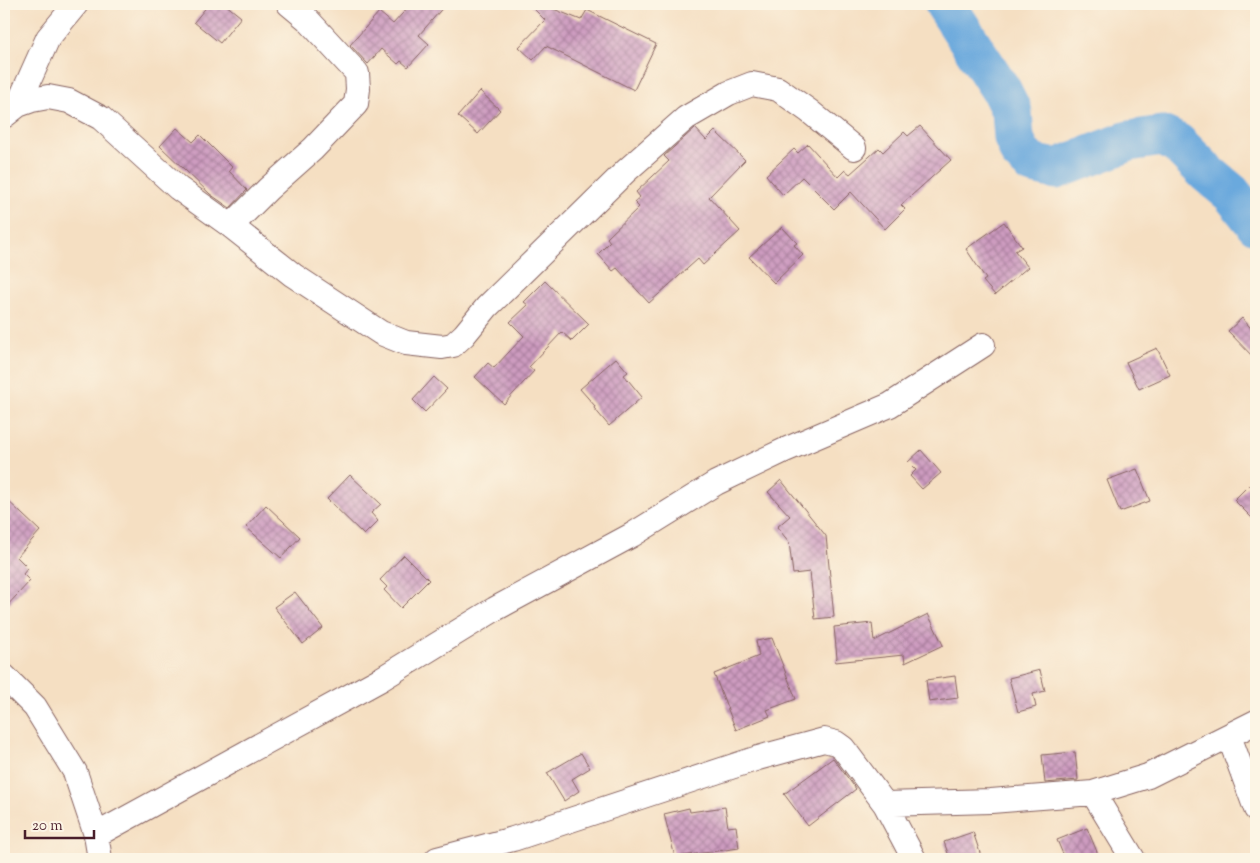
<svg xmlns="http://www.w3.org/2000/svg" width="1260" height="863" font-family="'Sorts Mill Goudy',serif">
<defs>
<pattern id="building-cross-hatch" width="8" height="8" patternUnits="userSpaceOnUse" patternTransform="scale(1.25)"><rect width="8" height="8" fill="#cd9bc0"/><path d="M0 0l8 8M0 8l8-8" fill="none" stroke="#a87e9c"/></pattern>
</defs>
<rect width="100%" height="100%" fill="#fcf5e5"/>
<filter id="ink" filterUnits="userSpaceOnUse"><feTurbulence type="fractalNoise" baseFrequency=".02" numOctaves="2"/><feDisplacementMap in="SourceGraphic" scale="10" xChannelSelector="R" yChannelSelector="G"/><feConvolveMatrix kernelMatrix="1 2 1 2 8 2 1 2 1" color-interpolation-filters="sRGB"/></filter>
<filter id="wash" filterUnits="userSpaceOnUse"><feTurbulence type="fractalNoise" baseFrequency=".0096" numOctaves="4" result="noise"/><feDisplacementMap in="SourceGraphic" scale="20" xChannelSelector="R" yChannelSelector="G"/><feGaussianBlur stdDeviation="1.12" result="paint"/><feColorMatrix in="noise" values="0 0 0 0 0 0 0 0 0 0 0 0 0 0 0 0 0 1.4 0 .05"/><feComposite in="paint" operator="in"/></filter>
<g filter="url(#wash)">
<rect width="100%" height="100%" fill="#f5dfc2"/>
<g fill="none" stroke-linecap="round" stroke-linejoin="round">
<path stroke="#6ba9dd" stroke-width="41" d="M 945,4 L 1001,90 L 1012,112 L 1014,138 L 1020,153 L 1032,164 L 1056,169 L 1129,141 L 1162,136 L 1177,143 L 1207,173 L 1231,193 L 1256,224"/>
</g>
<g id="blocks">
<path fill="url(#building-cross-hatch)" d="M 209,4 L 225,4 L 241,17 L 220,43 L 194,22 Z
M 411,4 L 446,4 L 419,35 L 429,44 L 408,67 L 401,61 L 398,64 L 381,49 L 368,64 L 350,45 L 379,12 L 393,24 Z
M 529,4 L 541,4 L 581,20 L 587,10 L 656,44 L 634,90 L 546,46 L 533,60 L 519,47 L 545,20 Z
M 480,91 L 500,110 L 478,134 L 458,116 Z
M 920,126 L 951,160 L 901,205 L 905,209 L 885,229 L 851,192 L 834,209 L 802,177 L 783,195 L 766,175 L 794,149 L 798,153 L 808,144 L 838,177 L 845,170 L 850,174 L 879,148 L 883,152 L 904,132 L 908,136 Z
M 177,128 L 193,142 L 200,135 L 232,167 L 229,171 L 247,190 L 230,208 L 210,194 L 160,146 Z
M 695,128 L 706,140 L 715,131 L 745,160 L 709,197 L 740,231 L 703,265 L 698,259 L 649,303 L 617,268 L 613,271 L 598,254 L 610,242 L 607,238 L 639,207 L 634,202 L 640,197 L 636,192 L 669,161 L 664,156 Z
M 1004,222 L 1022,247 L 1015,251 L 1028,267 L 995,295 L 983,281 L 986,279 L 966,249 Z
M 782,227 L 797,243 L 794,245 L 803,255 L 774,283 L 749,257 Z
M 545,281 L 589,324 L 572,341 L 562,332 L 529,367 L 534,371 L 504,404 L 475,377 L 488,363 L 494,368 L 524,336 L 510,322 L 528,305 L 524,302 Z
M 1242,318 L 1256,334 L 1256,360 L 1228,331 Z
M 1157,348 L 1170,375 L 1139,389 L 1126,362 Z
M 616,358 L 628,372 L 624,375 L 642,397 L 609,426 L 594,408 L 595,406 L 580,389 Z
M 434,377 L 447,389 L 425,412 L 413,400 Z
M 921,450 L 941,473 L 922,489 L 910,476 L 916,470 L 908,462 Z
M 1137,469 L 1150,501 L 1120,512 L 1107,480 Z
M 350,475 L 381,504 L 371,513 L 378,521 L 364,535 L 327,499 Z
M 1256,478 L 1256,522 L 1234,500 Z
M 781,480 L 826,536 L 834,617 L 815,619 L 810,572 L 793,574 L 789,542 L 777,527 L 790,516 L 768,492 Z
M 4,497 L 40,531 L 17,557 L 28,568 L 23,574 L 30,581 L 4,609 Z
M 266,505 L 300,537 L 281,558 L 246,527 Z
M 404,555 L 429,580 L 401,608 L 384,590 L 387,587 L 380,580 Z
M 295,592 L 323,628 L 303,644 L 274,607 Z
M 928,614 L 943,645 L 905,663 L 904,655 L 835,662 L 835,660 L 837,658 L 834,627 L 872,623 L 874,641 Z
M 772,638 L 796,699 L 767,710 L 770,716 L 736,730 L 714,674 L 759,656 L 756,641 Z
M 1040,670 L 1045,691 L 1033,694 L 1036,707 L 1018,712 L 1009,678 Z
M 955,676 L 958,698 L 929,702 L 926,680 Z
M 1075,752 L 1078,780 L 1045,783 L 1042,755 Z
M 581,753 L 590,768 L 572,779 L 579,791 L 564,801 L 547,773 Z
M 833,758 L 856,789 L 808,826 L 784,794 Z
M 725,807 L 728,827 L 736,826 L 739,848 L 675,857 L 664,814 L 689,808 L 690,812 Z
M 1087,828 L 1100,859 L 1065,859 L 1057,840 Z
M 973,832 L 982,859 L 950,859 L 944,842 Z"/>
</g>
</g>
<g filter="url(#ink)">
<use href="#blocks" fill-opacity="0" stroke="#866260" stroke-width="1"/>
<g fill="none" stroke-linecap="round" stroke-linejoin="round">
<defs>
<path id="minor" d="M 18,105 L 48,38 L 76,4
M 4,116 L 18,105 L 32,100 L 48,97 L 69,101 L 101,118 L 178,188 L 231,226 L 293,275 L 381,333 L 406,343 L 442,347 L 453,345 L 464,335 L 487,307 L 626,171 L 686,118 L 729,93 L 752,84 L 778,89 L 809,111 L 854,148
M 231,226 L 268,189 L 313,149 L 356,104 L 358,89 L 357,73 L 307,19 L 289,4
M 4,676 L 35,707 L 75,772 L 96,835 L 100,859
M 1229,736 L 1256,809
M 1093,793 L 1133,859
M 885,804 L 991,801 L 1093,793 L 1148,776 L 1256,722
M 96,835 L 381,679 L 495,609 L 632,535 L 716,483 L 785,450 L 890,405 L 983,345
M 437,859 L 513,839 L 758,758 L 824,740 L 836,743 L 843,748 L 885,804 L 914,859"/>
</defs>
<use href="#minor" stroke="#866260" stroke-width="26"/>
<use href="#minor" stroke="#fff" stroke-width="24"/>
</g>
</g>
<rect width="1260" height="863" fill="none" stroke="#fcf5e5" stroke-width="20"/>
<path d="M25 830v8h69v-8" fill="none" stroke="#4a1f2b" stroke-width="2.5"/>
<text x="32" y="830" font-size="15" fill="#4a1f2b" stroke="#fcf5e5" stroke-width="4" paint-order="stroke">20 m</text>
</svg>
